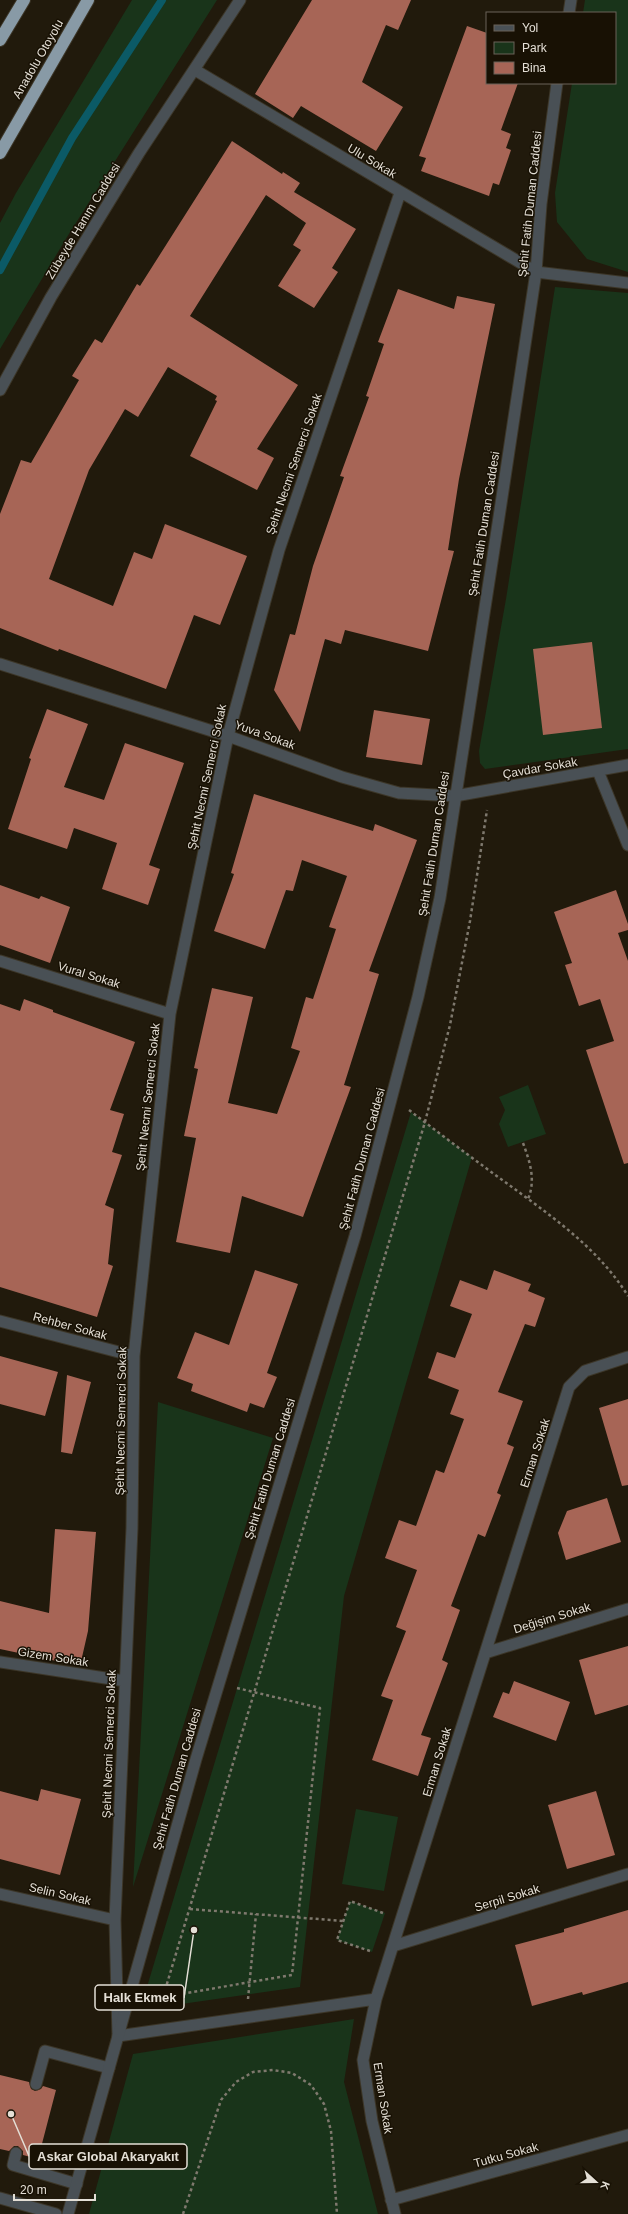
<svg xmlns="http://www.w3.org/2000/svg" width="628" height="2214" font-family="Helvetica,sans-serif">
<rect width="100%" height="100%" fill="#211a0c"/>
<path fill="#19341a" d="M 132,0 L 217,0 L 67,237 L 0,349 L 0,223 L 16,193 Z
M 585,0 L 628,0 L 628,272 L 587,259 L 557,222 L 555,193 L 572,83 L 615,83 L 615,13 L 583,13 Z
M 555,287 L 628,293 L 628,749 L 485,769 L 480,763 L 479,751 L 506,599 Z
M 528,1085 L 546,1134 L 508,1147 L 499,1124 L 505,1110 L 499,1097 Z
M 411,1112 L 472,1157 L 344,1596 L 300,1987 L 140,2010 Z
M 158,1402 L 273,1438 L 133,1887 Z
M 356,1809 L 398,1817 L 384,1891 L 342,1884 Z
M 350,1901 L 385,1913 L 372,1952 L 337,1940 Z
M 354,2019 L 344,2082 L 378,2214 L 89,2214 L 133,2054 Z"/>
<g fill="none" stroke-linecap="round" stroke-linejoin="round">
<path stroke="#0b5a66" stroke-width="8" d="M 0,270 L 72,138 L 162,0"/>
</g>
<path fill="#a76556" d="M 312,0 L 411,0 L 398,30 L 386,25 L 362,82 L 403,107 L 376,151 L 301,106 L 293,118 L 255,94 Z
M 467,26 L 487,33 L 487,83 L 518,83 L 501,130 L 511,134 L 506,148 L 511,150 L 499,185 L 493,183 L 489,196 L 421,171 L 426,158 L 419,156 Z
M 232,141 L 282,174 L 283,172 L 300,183 L 294,192 L 356,229 L 332,268 L 338,272 L 314,308 L 278,286 L 301,250 L 293,245 L 306,223 L 266,195 L 190,316 L 298,385 L 257,449 L 274,458 L 257,490 L 190,456 L 217,401 L 215,400 L 217,396 L 168,367 L 138,417 L 125,409 L 89,470 L 49,579 L 113,606 L 134,552 L 152,559 L 165,524 L 247,556 L 220,625 L 194,615 L 166,689 L 59,649 L 58,651 L 0,628 L 0,514 L 21,460 L 31,463 L 79,380 L 72,376 L 95,339 L 102,343 L 137,284 L 140,286 Z
M 398,289 L 454,309 L 457,296 L 495,304 L 459,479 L 448,550 L 454,551 L 428,651 L 345,630 L 341,644 L 325,639 L 300,732 L 274,690 L 290,634 L 295,635 L 313,566 L 344,477 L 340,476 L 369,397 L 366,396 L 384,344 L 378,342 Z
M 592,642 L 602,728 L 543,735 L 533,649 Z
M 47,709 L 88,724 L 64,787 L 104,800 L 125,743 L 184,763 L 149,865 L 160,869 L 148,905 L 102,889 L 117,843 L 74,828 L 67,849 L 8,829 L 31,759 L 29,758 Z
M 374,710 L 430,719 L 422,765 L 366,757 Z
M 254,794 L 373,831 L 375,824 L 417,840 L 369,971 L 379,974 L 344,1085 L 351,1087 L 303,1217 L 242,1196 L 230,1253 L 176,1242 L 196,1138 L 184,1136 L 198,1069 L 194,1068 L 212,988 L 253,997 L 228,1103 L 277,1114 L 300,1051 L 291,1048 L 306,997 L 313,999 L 336,929 L 329,927 L 347,876 L 302,860 L 293,891 L 286,890 L 265,949 L 214,931 L 234,874 L 231,873 Z
M 0,885 L 39,899 L 41,896 L 70,907 L 50,963 L 0,945 Z
M 616,890 L 628,924 L 628,930 L 618,933 L 628,961 L 628,1163 L 624,1164 L 586,1050 L 614,1041 L 600,999 L 579,1006 L 565,965 L 572,963 L 554,912 Z
M 24,999 L 53,1010 L 53,1012 L 135,1042 L 110,1110 L 124,1114 L 112,1152 L 122,1155 L 105,1205 L 114,1209 L 108,1264 L 113,1266 L 97,1317 L 0,1287 L 0,1004 L 20,1011 Z
M 255,1270 L 298,1284 L 267,1373 L 277,1377 L 264,1408 L 250,1403 L 247,1412 L 191,1391 L 193,1384 L 177,1378 L 195,1332 L 229,1345 Z
M 494,1270 L 531,1284 L 528,1291 L 545,1298 L 535,1327 L 525,1324 L 498,1392 L 523,1401 L 507,1444 L 514,1447 L 497,1493 L 501,1495 L 485,1537 L 478,1534 L 451,1606 L 460,1610 L 442,1660 L 448,1663 L 421,1735 L 431,1738 L 418,1776 L 372,1760 L 393,1700 L 381,1696 L 406,1631 L 396,1627 L 417,1570 L 385,1558 L 399,1520 L 416,1526 L 436,1470 L 444,1473 L 464,1419 L 450,1414 L 459,1390 L 428,1378 L 437,1352 L 455,1358 L 472,1314 L 450,1306 L 460,1280 L 487,1290 Z
M 0,1356 L 58,1372 L 45,1416 L 0,1404 Z
M 67,1375 L 91,1382 L 72,1454 L 61,1452 Z
M 628,1399 L 628,1485 L 622,1486 L 599,1408 Z
M 607,1498 L 621,1542 L 566,1560 L 558,1533 L 567,1511 Z
M 55,1529 L 96,1532 L 88,1631 L 80,1666 L 0,1649 L 0,1601 L 49,1613 Z
M 628,1646 L 628,1705 L 595,1715 L 579,1660 Z
M 514,1681 L 570,1702 L 556,1741 L 493,1717 L 503,1692 L 509,1694 Z
M 41,1789 L 81,1799 L 60,1875 L 0,1859 L 0,1791 L 38,1801 Z
M 596,1791 L 615,1855 L 567,1869 L 548,1805 Z
M 628,1910 L 628,1982 L 583,1995 L 582,1992 L 532,2006 L 515,1945 L 564,1932 L 564,1929 Z
M 0,2075 L 29,2082 L 31,2089 L 35,2091 L 41,2089 L 43,2086 L 56,2090 L 38,2159 L 23,2155 L 23,2151 L 18,2146 L 14,2146 L 9,2151 L 0,2149 Z"/>
<g fill="none" stroke-linecap="round" stroke-linejoin="round">
<defs>
<path id="service" d="M 36,2084 L 45,2051 L 109,2068
M 16,2153 L 13,2165 L 77,2184"/>
<path id="minor" d="M 195,70 L 536,272 L 628,283
M 0,664 L 228,736 L 342,777 L 399,793 L 455,796 L 628,765
M 598,771 L 628,845
M 0,961 L 170,1014
M 0,1321 L 134,1356
M 485,1653 L 628,1609
M 0,1662 L 125,1681
M 0,1894 L 115,1920
M 393,1946 L 628,1874
M 376,1999 L 118,2036 L 115,1920 L 132,1528 L 134,1356 L 170,1014 L 228,736 L 279,550 L 400,193
M 0,2198 L 56,2214
M 391,2200 L 628,2135
M 395,2214 L 372,2121 L 363,2060 L 376,1999 L 569,1387 L 585,1371 L 628,1357"/>
<path id="tertiary" d="M 569,13 L 571,0
M 0,390 L 51,297 L 139,153 L 240,0
M 68,2214 L 196,1759 L 355,1236 L 418,997 L 440,898 L 499,517 L 536,272 L 541,204 L 557,83"/>
<path id="motorway" d="M 0,40 L 24,0
M 0,153 L 88,0"/>
</defs>
<use href="#service" stroke="#3c3628" stroke-width="13"/>
<use href="#minor" stroke="#3c3628" stroke-width="13"/>
<use href="#tertiary" stroke="#3c3628" stroke-width="13"/>
<use href="#motorway" stroke="#3c3628" stroke-width="14"/>
<path stroke="#7f796e" stroke-width="2.5" stroke-dasharray="3 3" stroke-linecap="butt" d="M 409,1110 C 444,1137 480,1164 516,1190 C 558,1221 600,1251 628,1296
M 523,1143 C 530,1162 536,1180 528,1199
M 237,1688 L 320,1708 L 292,1975 L 163,1997 L 425,1122 L 450,1025 L 470,921 L 487,810
M 190,1909 L 343,1921
M 370,1951 L 337,1940 L 350,1901 L 383,1913
M 248,1999 L 256,1914
M 183,2214 L 221,2100 L 236,2082 L 253,2072 L 273,2070 L 292,2073 L 311,2085 L 324,2104 L 331,2131 L 337,2214"/>
<use href="#service" stroke="#495055" stroke-width="11"/>
<use href="#minor" stroke="#495055" stroke-width="11"/>
<use href="#tertiary" stroke="#495055" stroke-width="11"/>
<use href="#motorway" stroke="#889aa6" stroke-width="12"/>
</g>
<g text-anchor="middle" dominant-baseline="central" stroke-width="3" stroke-linejoin="round" paint-order="stroke">
<g font-size="12" fill="#e4dfd6" stroke="#181104">
<text transform="translate(38 59) rotate(-60)">Anadolu Otoyolu</text>
<text transform="translate(372 161) rotate(31)">Ulu Sokak</text>
<text transform="translate(530 204) rotate(-84)">Şehit Fatih Duman Caddesi</text>
<text transform="translate(83 221) rotate(-59)">Zübeyde Hanım Caddesi</text>
<text transform="translate(294 464) rotate(-71)">Şehit Necmi Semerci Sokak</text>
<text transform="translate(484 524) rotate(-81)">Şehit Fatih Duman Caddesi</text>
<text transform="translate(265 735) rotate(20)">Yuva Sokak</text>
<text transform="translate(540 768) rotate(-10)">Çavdar Sokak</text>
<text transform="translate(207 777) rotate(-78)">Şehit Necmi Semerci Sokak</text>
<text transform="translate(434 844) rotate(-81)">Şehit Fatih Duman Caddesi</text>
<text transform="translate(89 975) rotate(17)">Vural Sokak</text>
<text transform="translate(148 1097) rotate(-84)">Şehit Necmi Semerci Sokak</text>
<text transform="translate(362 1159) rotate(-75)">Şehit Fatih Duman Caddesi</text>
<text transform="translate(70 1326) rotate(15)">Rehber Sokak</text>
<text transform="translate(121 1421) rotate(-89)">Şehit Necmi Semerci Sokak</text>
<text transform="translate(535 1453) rotate(-72)">Erman Sokak</text>
<text transform="translate(270 1469) rotate(-73)">Şehit Fatih Duman Caddesi</text>
<text transform="translate(552 1618) rotate(-17)">Değişim Sokak</text>
<text transform="translate(53 1657) rotate(9)">Gizem Sokak</text>
<text transform="translate(109 1744) rotate(-88)">Şehit Necmi Semerci Sokak</text>
<text transform="translate(437 1762) rotate(-73)">Erman Sokak</text>
<text transform="translate(177 1779) rotate(-74)">Şehit Fatih Duman Caddesi</text>
<text transform="translate(60 1894) rotate(13)">Selin Sokak</text>
<text transform="translate(507 1898) rotate(-17)">Serpil Sokak</text>
<text transform="translate(383 2098) rotate(81)">Erman Sokak</text>
<text transform="translate(506 2155) rotate(-15)">Tutku Sokak</text>
</g>
</g>
<path fill="none" stroke="#e4dfd6" stroke-width="1.5" d="M194 1930L184 1998M11 2114L29 2156"/>
<g fill="#e4dfd6" stroke="#181104" stroke-width="1.5">
<circle cx="194" cy="1930" r="4"/>
<circle cx="11" cy="2114" r="4"/>
</g>
<g fill="#181104" stroke="#e4dfd6" stroke-width="1.5">
<rect x="95" y="1985" width="89" height="25" rx="4"/>
<rect x="29" y="2144" width="158" height="25" rx="4"/>
</g>
<g font-size="13" text-anchor="middle" font-weight="bold" fill="#e4dfd6">
<text x="140" y="2002">Halk Ekmek</text>
<text x="108" y="2161">Askar Global Akaryakıt</text>
</g>
<rect x="486" y="12" width="130" height="72" fill="#181104" stroke="#6a6358"/>
<rect x="494" y="25" width="20" height="6" fill="#495055" stroke="#6a6358"/>
<text x="522" y="32" font-size="12" fill="#e4dfd6">Yol</text>
<rect x="494" y="42" width="20" height="12" fill="#19341a" stroke="#6a6358"/>
<text x="522" y="52" font-size="12" fill="#e4dfd6">Park</text>
<rect x="494" y="62" width="20" height="12" fill="#a76556" stroke="#6a6358"/>
<text x="522" y="72" font-size="12" fill="#e4dfd6">Bina</text>
<g transform="translate(596 2182) rotate(111)" stroke="#181104" stroke-width="3" paint-order="stroke">
<path d="M0-3L7 15L0 10L-7 15Z" fill="#e4dfd6"/>
<text y="-6" font-size="11" font-weight="bold" text-anchor="middle" fill="#e4dfd6">K</text>
</g>
<path d="M14 2194v6h81v-6" fill="none" stroke="#e4dfd6" stroke-width="2"/>
<text x="20" y="2194" font-size="12" fill="#e4dfd6" stroke="#181104" stroke-width="3" paint-order="stroke">20 m</text>
</svg>
